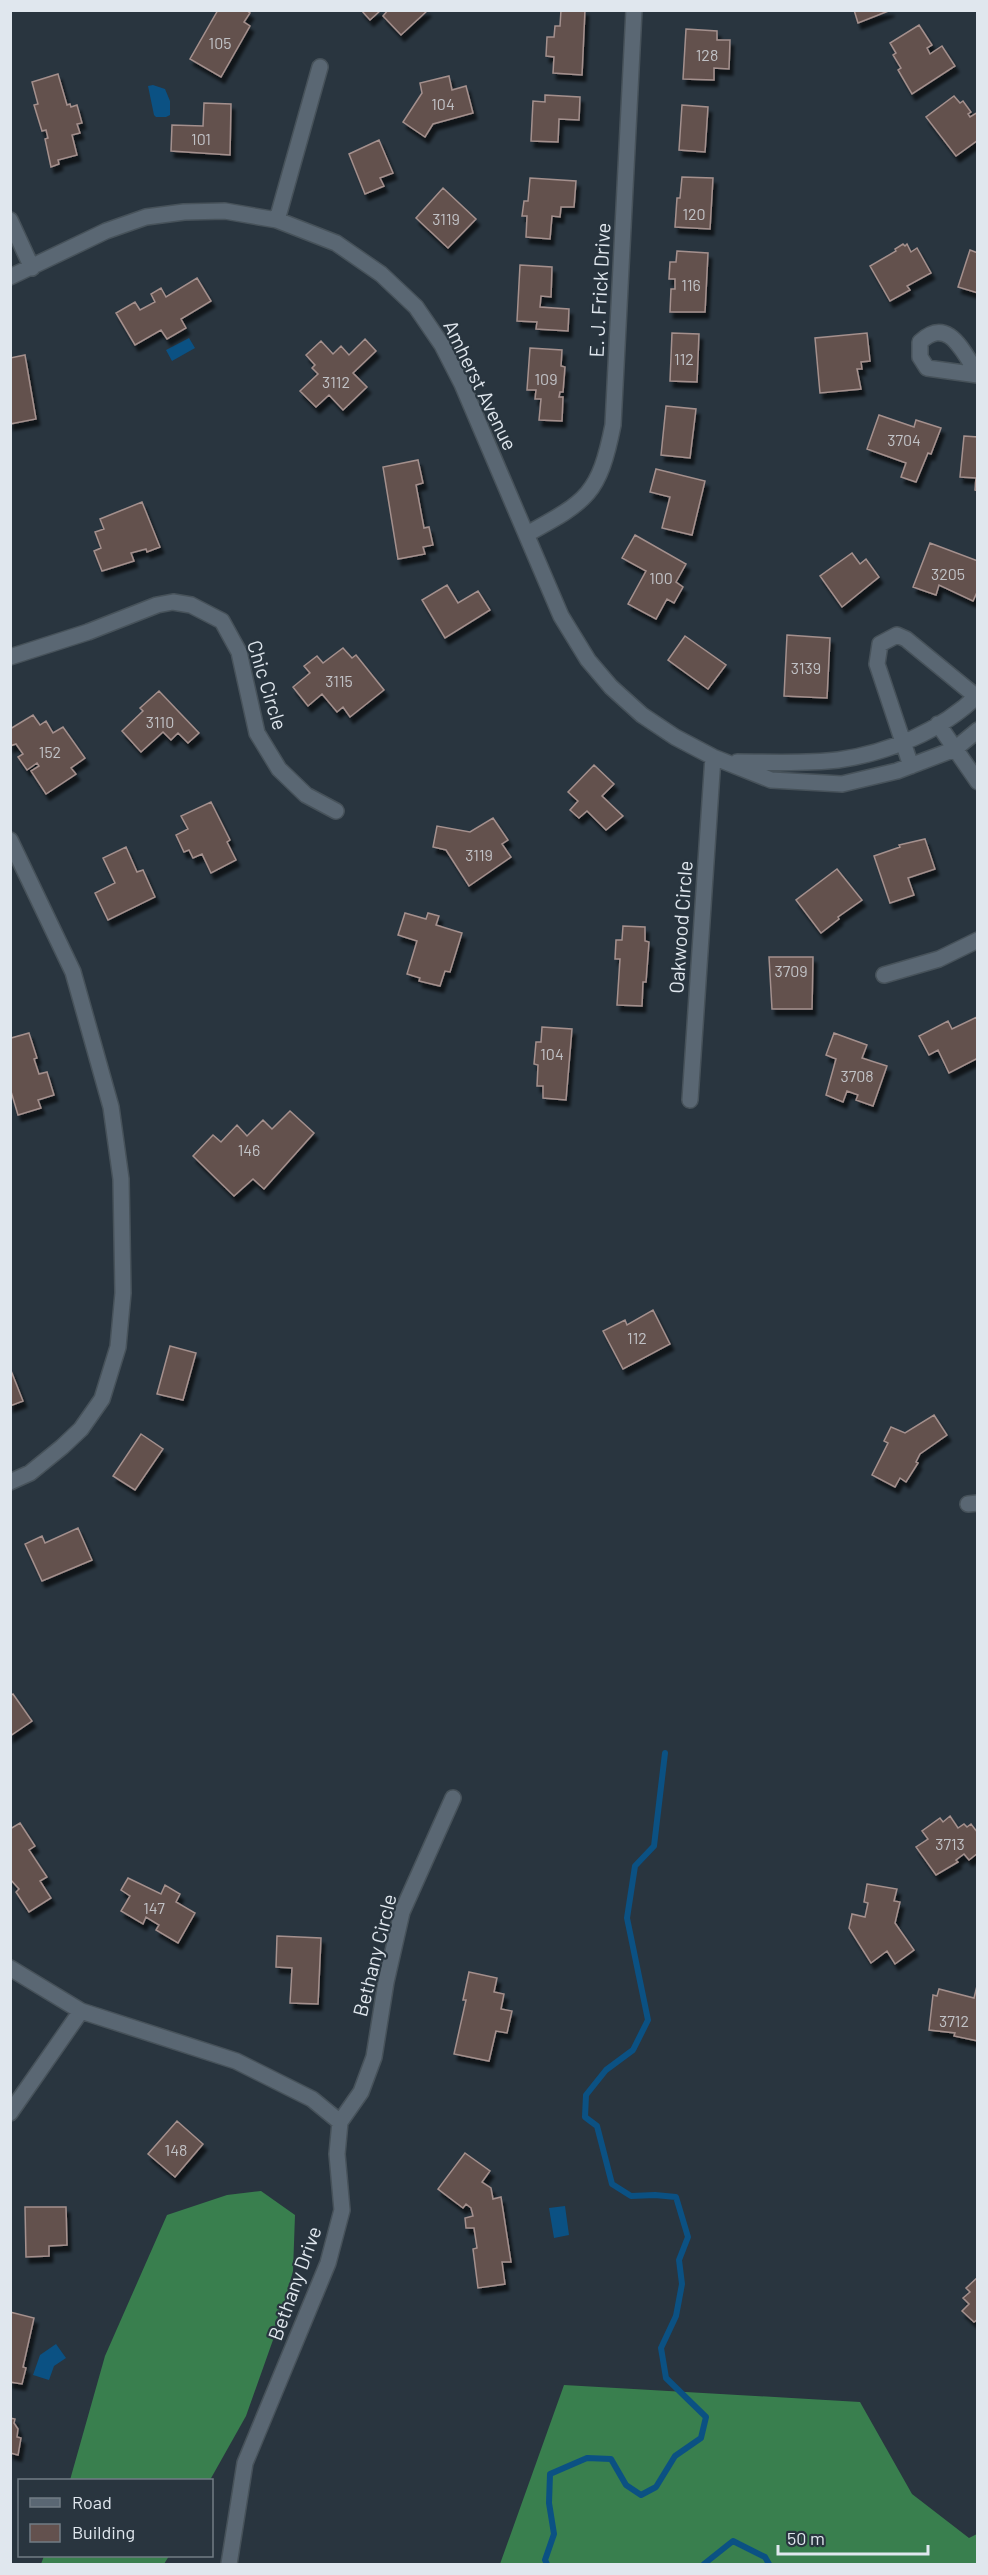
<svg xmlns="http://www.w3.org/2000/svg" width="988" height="2575" font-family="Barlow,sans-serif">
<defs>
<filter id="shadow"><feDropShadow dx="3.5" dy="6" stdDeviation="1.5" flood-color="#0009"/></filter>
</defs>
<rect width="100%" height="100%" fill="#29353f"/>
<path fill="#397f4e" d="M 261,2191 L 295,2215 L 293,2271 L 279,2323 L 246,2416 L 210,2480 L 70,2480 L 105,2356 L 167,2215 L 227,2195 Z
M 564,2385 L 860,2402 L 912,2494 L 969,2538 L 977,2534 L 977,2564 L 500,2564 Z
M 44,2556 L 169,2556 L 164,2564 L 41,2564 Z"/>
<path fill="#0b5183" d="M 153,85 L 165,89 L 170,101 L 170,115 L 166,117 L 156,117 L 154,115 L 148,86 Z
M 189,338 L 195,348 L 172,361 L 166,350 Z
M 565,2206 L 569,2235 L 554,2238 L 549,2208 Z
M 56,2344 L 66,2358 L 54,2366 L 49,2380 L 33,2375 L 40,2355 Z"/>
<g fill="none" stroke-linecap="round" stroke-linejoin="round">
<path stroke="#0b5183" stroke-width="6" d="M 547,2564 L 545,2560 L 554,2534 L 549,2503 L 550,2474 L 587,2458 L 611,2459 L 626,2485 L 641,2495 L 656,2487 L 675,2456 L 701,2438 L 706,2417 L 666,2378 L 661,2348 L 676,2316 L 682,2284 L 679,2260 L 688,2237 L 676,2197 L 655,2195 L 631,2196 L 612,2184 L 597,2126 L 585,2117 L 586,2095 L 606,2070 L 633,2050 L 648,2020 L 627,1918 L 635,1866 L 654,1846 L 665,1753
M 704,2564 L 733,2541 L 765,2557 L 769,2564"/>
</g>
<path fill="#63514e" stroke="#a4908d" stroke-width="1.5" filter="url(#shadow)" d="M 218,10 L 246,10 L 250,13 L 244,22 L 250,26 L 221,77 L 190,59 Z
M 361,10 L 381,10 L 370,20 Z
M 388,10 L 427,10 L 427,11 L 401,35 L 383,16 Z
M 561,10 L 585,10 L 582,75 L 553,73 L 554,57 L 546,56 L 547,37 L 554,37 L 555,26 L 560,26 Z
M 854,10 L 891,10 L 858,23 Z
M 919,25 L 932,45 L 927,48 L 930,54 L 942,46 L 955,66 L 912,94 L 898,70 L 901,68 L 893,55 L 896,53 L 890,43 Z
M 686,29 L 717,31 L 717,40 L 730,40 L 729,69 L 714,68 L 714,80 L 683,79 Z
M 58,74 L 67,105 L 70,104 L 71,107 L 77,105 L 82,123 L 77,124 L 80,133 L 72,135 L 77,155 L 58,160 L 59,164 L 51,167 L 45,139 L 48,138 L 46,130 L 42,131 L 34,105 L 38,104 L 32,82 Z
M 449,76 L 452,90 L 466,86 L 473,113 L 433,124 L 425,137 L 403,122 L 422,93 L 420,83 Z
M 545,95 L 580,97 L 579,120 L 559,119 L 558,142 L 531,141 L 533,101 L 545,102 Z
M 954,96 L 960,103 L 963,101 L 971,112 L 968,114 L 970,117 L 978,112 L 978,140 L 956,156 L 926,117 Z
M 204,103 L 231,104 L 230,155 L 171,151 L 172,125 L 203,126 Z
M 682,105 L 708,107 L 705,152 L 679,150 Z
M 379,140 L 393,173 L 380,178 L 384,186 L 365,194 L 349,154 Z
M 682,177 L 713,178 L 710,229 L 675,227 L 677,198 L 680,198 Z
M 530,178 L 576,181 L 574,207 L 561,207 L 560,217 L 552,216 L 550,239 L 526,237 L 527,216 L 522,216 L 524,201 L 528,201 Z
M 443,188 L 476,219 L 448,248 L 416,218 Z
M 903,244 L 905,246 L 907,244 L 911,252 L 917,248 L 931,273 L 907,286 L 910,290 L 890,301 L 870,266 L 896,251 L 895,249 Z
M 970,250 L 978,253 L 978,293 L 958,287 Z
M 677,251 L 708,253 L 705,312 L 670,312 L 671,289 L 675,289 L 675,279 L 669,279 L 670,262 L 676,262 Z
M 520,265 L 552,267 L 551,297 L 541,296 L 540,307 L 569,309 L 568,331 L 536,329 L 537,322 L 517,321 Z
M 197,278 L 211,301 L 181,319 L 186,328 L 167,339 L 161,330 L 135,345 L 116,313 L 135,302 L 140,310 L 155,302 L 151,294 L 161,288 L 166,297 Z
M 672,333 L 699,334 L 697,382 L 670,381 Z
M 867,333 L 870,361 L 861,362 L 862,369 L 857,369 L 861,389 L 820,393 L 815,338 Z
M 365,339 L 376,351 L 353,373 L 367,387 L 343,410 L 329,395 L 316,407 L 300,391 L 318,374 L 312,368 L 315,365 L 306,355 L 321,341 L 333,354 L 341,346 L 349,355 Z
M 530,348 L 562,350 L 561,366 L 565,367 L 563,392 L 560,392 L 559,397 L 563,397 L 562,421 L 539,420 L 541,399 L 535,399 L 536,390 L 527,390 Z
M 25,355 L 36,419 L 10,424 L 10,358 Z
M 666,406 L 696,409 L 690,458 L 661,455 Z
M 879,415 L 914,427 L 916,420 L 941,428 L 931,454 L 928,453 L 916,482 L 901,477 L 906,463 L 867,449 Z
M 964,436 L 978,437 L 978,491 L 975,490 L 976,478 L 960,477 Z
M 418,460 L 423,483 L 416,485 L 424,528 L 429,527 L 433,545 L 423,547 L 425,554 L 398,559 L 383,467 Z
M 656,469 L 705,481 L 692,535 L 662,528 L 670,497 L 650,492 Z
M 142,502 L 160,547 L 147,552 L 146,549 L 131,553 L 134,561 L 102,571 L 94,551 L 101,548 L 95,532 L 104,529 L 100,519 Z
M 635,535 L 686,564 L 676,582 L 683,587 L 674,603 L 667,599 L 656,619 L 628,604 L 646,571 L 622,558 Z
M 930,543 L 978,561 L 978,590 L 973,601 L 939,585 L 936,595 L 913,587 Z
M 852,553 L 860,564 L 866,559 L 879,577 L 842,607 L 820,576 Z
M 447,585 L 458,603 L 478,591 L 490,610 L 445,638 L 422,600 Z
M 787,635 L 830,638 L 827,698 L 784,696 Z
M 685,636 L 726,665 L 708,689 L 668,660 Z
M 343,648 L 352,658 L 356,655 L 384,690 L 350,717 L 343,707 L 337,712 L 322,694 L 308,706 L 293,687 L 310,673 L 304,666 L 317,656 L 323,663 Z
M 159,691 L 199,733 L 188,743 L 178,733 L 171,740 L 163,732 L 141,752 L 122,731 L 143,711 L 140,708 Z
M 33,715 L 40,725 L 46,721 L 53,733 L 63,727 L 85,758 L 71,768 L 76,774 L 46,794 L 31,771 L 39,766 L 37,763 L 27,770 L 18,757 L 23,754 L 16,744 L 10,746 L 10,729 Z
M 594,765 L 614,784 L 602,796 L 623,816 L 606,830 L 587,811 L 579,818 L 570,810 L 578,801 L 568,792 Z
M 211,802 L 230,840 L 227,842 L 236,860 L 211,873 L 202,854 L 193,858 L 189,850 L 184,852 L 176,835 L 188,829 L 181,816 Z
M 493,818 L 508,840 L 502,844 L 511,857 L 469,886 L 446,850 L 433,847 L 437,826 L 470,832 Z
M 925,839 L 935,869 L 908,878 L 914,895 L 890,903 L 874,856 L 900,847 L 899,845 Z
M 126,847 L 137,872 L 143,870 L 155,897 L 108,920 L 95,893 L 115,883 L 103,858 Z
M 837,869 L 862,900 L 838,917 L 839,919 L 821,933 L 796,900 Z
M 405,913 L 426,919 L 428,913 L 439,916 L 436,925 L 462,933 L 450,972 L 445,971 L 440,986 L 419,981 L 420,978 L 407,974 L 417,941 L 398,935 Z
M 623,926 L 645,927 L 645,941 L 649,942 L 646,982 L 643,982 L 642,1006 L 617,1005 L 620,959 L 615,959 L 616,940 L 622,940 Z
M 769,957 L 813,957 L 812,1009 L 772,1009 Z
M 977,1017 L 978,1058 L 949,1073 L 938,1050 L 929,1055 L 919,1036 L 948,1021 L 952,1029 Z
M 542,1027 L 572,1029 L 566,1100 L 543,1098 L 543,1086 L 537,1086 L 538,1065 L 534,1064 L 536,1042 L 541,1042 Z
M 29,1033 L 37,1058 L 34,1059 L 39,1074 L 47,1072 L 54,1095 L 38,1100 L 41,1108 L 18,1115 L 10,1088 L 10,1036 L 11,1038 Z
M 834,1033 L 867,1045 L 862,1058 L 887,1066 L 873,1106 L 856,1100 L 858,1095 L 847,1091 L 843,1102 L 826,1095 L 836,1059 L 826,1055 Z
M 290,1111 L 314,1133 L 264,1189 L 253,1179 L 234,1196 L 193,1156 L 213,1135 L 221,1142 L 237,1125 L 247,1136 L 263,1120 L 272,1129 Z
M 653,1310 L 670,1344 L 623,1369 L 603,1331 L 625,1320 L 627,1325 Z
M 170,1346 L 196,1353 L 183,1400 L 157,1394 Z
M 10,1368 L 23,1401 L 10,1406 Z
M 934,1415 L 947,1435 L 920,1454 L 916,1462 L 918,1463 L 906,1482 L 900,1478 L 895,1487 L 872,1475 L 888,1443 L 884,1441 L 891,1427 L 905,1433 Z
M 141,1434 L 163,1449 L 135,1490 L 113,1476 Z
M 78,1528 L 92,1560 L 42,1581 L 25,1544 L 42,1536 L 45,1543 Z
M 13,1694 L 32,1721 L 10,1736 L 10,1696 Z
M 950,1816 L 958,1828 L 964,1824 L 967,1827 L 971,1824 L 978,1833 L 978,1853 L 969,1860 L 964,1854 L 956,1860 L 958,1862 L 936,1875 L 916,1847 L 928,1839 L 922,1831 L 940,1818 L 943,1822 Z
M 20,1823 L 35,1846 L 29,1850 L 47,1877 L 40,1881 L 51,1898 L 29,1912 L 16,1892 L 19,1889 L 10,1879 L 10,1829 Z
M 128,1878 L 161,1894 L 165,1885 L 180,1894 L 176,1902 L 195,1913 L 178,1943 L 156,1930 L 159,1925 L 146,1917 L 143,1924 L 121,1911 L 130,1896 L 121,1890 Z
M 867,1884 L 897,1889 L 894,1901 L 900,1902 L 895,1923 L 914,1950 L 895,1964 L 887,1951 L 871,1963 L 849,1928 L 852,1914 L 865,1917 L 868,1903 L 864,1902 Z
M 277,1936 L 321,1938 L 318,2004 L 290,2003 L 292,1968 L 276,1967 Z
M 469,1972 L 497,1978 L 494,1992 L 504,1994 L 501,2009 L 512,2011 L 507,2033 L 496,2031 L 489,2061 L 454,2054 L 466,2000 L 463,2000 Z
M 977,1986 L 978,2041 L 954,2036 L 955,2033 L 929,2030 L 933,1995 L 937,1996 L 939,1989 L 974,1998 Z
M 177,2121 L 203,2144 L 175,2177 L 148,2154 Z
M 465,2153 L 490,2171 L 482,2182 L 491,2188 L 493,2199 L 501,2197 L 511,2262 L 502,2262 L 505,2284 L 478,2288 L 473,2249 L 477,2248 L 474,2228 L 466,2228 L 465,2218 L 473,2216 L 471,2208 L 466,2204 L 463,2208 L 438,2189 Z
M 25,2207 L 66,2207 L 67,2245 L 49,2246 L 49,2256 L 26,2257 Z
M 978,2277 L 978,2319 L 974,2322 L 962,2311 L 969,2304 L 963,2298 L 970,2292 L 966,2288 Z
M 10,2312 L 34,2318 L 23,2367 L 26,2368 L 22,2384 L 10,2382 Z
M 10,2418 L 15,2419 L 14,2423 L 18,2429 L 17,2437 L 21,2438 L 18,2455 L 10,2453 Z"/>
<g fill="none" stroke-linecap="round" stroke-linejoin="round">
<defs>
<path id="minor" d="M 10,220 L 32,268
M 277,220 L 320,67
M 10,277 L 106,231 L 146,217 L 184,212 L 225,211 L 277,220 L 336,243 L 381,274 L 416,307 L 442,345 L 462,384 L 561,616 L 588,660 L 611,687 L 642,715 L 675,737 L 713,757 L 771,780 L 842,784 L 897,771 L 955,749 L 978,730
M 978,374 C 963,353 949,315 920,342 L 920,357 L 927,368 L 978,375
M 527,534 C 587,501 599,495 613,425 L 634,10
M 10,657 L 88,632 L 157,605 L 173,602 L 191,605 L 222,621 L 239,652 L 257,733 L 279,769 L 306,795 L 336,811
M 938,724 L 978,782
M 737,762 C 770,762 805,764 838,760 C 888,753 941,731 978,695
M 911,766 L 877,664 L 880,644 L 897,635 L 906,639 L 978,698
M 10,840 L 73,972 L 111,1107 L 121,1179 L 123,1293 L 118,1347 L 102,1399 L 81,1429 L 62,1447 L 30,1473 L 10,1482
M 884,975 L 939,959 L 978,940
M 690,1100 L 713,757
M 968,1504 L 978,1503
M 10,1968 L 81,2011 L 236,2061 L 312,2099 L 340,2122 L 337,2154 L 342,2210 L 328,2263 L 245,2463 L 229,2564
M 10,2113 L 81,2011
M 340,2122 L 361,2092 L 374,2057 L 386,1982 L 402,1912 L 453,1798"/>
</defs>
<use href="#minor" stroke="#47525a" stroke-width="18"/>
<use href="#minor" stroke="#5a6773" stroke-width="15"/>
</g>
<g text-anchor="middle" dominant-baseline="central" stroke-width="4.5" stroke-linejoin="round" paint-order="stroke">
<g font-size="16" fill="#c1c2c6">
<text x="220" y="42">105</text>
<text x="707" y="54">128</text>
<text x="443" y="103">104</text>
<text x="201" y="138">101</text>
<text x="694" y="213">120</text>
<text x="446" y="218">3119</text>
<text x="691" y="284">116</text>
<text x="684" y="358">112</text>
<text x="546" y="378">109</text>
<text x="336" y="381">3112</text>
<text x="904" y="439">3704</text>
<text x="948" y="573">3205</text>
<text x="661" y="577">100</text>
<text x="806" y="667">3139</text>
<text x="339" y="680">3115</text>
<text x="160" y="721">3110</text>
<text x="50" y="751">152</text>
<text x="479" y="854">3119</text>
<text x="791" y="970">3709</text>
<text x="552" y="1053">104</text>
<text x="857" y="1075">3708</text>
<text x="249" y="1149">146</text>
<text x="637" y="1337">112</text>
<text x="950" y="1843">3713</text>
<text x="154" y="1907">147</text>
<text x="954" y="2020">3712</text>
<text x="176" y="2149">148</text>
</g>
<g font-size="20" fill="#e0e7ee" stroke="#29353f">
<text transform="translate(599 290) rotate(-87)">E. J. Frick Drive</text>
<text transform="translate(481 385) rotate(64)">Amherst Avenue</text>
<text transform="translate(268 685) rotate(73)">Chic Circle</text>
<text transform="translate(680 927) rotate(-86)">Oakwood Circle</text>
<text transform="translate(374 1955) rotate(-76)">Bethany Circle</text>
<text transform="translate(294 2283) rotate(-70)">Bethany Drive</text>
</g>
</g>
<rect width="988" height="2575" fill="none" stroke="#e0e7ee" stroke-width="24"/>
<rect x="18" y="2479" width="195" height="78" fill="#29353f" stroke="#727c85" stroke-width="1.5"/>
<rect x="30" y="2498" width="30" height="9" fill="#5a6773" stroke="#727c85" stroke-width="1.5"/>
<text x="72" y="2509" font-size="18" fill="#e0e7ee">Road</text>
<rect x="30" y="2524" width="30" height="18" fill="#63514e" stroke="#727c85" stroke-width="1.5"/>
<text x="72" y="2539" font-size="18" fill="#e0e7ee">Building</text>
<path d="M778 2545v9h150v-9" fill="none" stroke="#e0e7ee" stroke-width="3"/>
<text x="787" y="2545" font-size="18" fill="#e0e7ee" stroke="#29353f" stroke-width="4.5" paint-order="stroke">50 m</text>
</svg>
